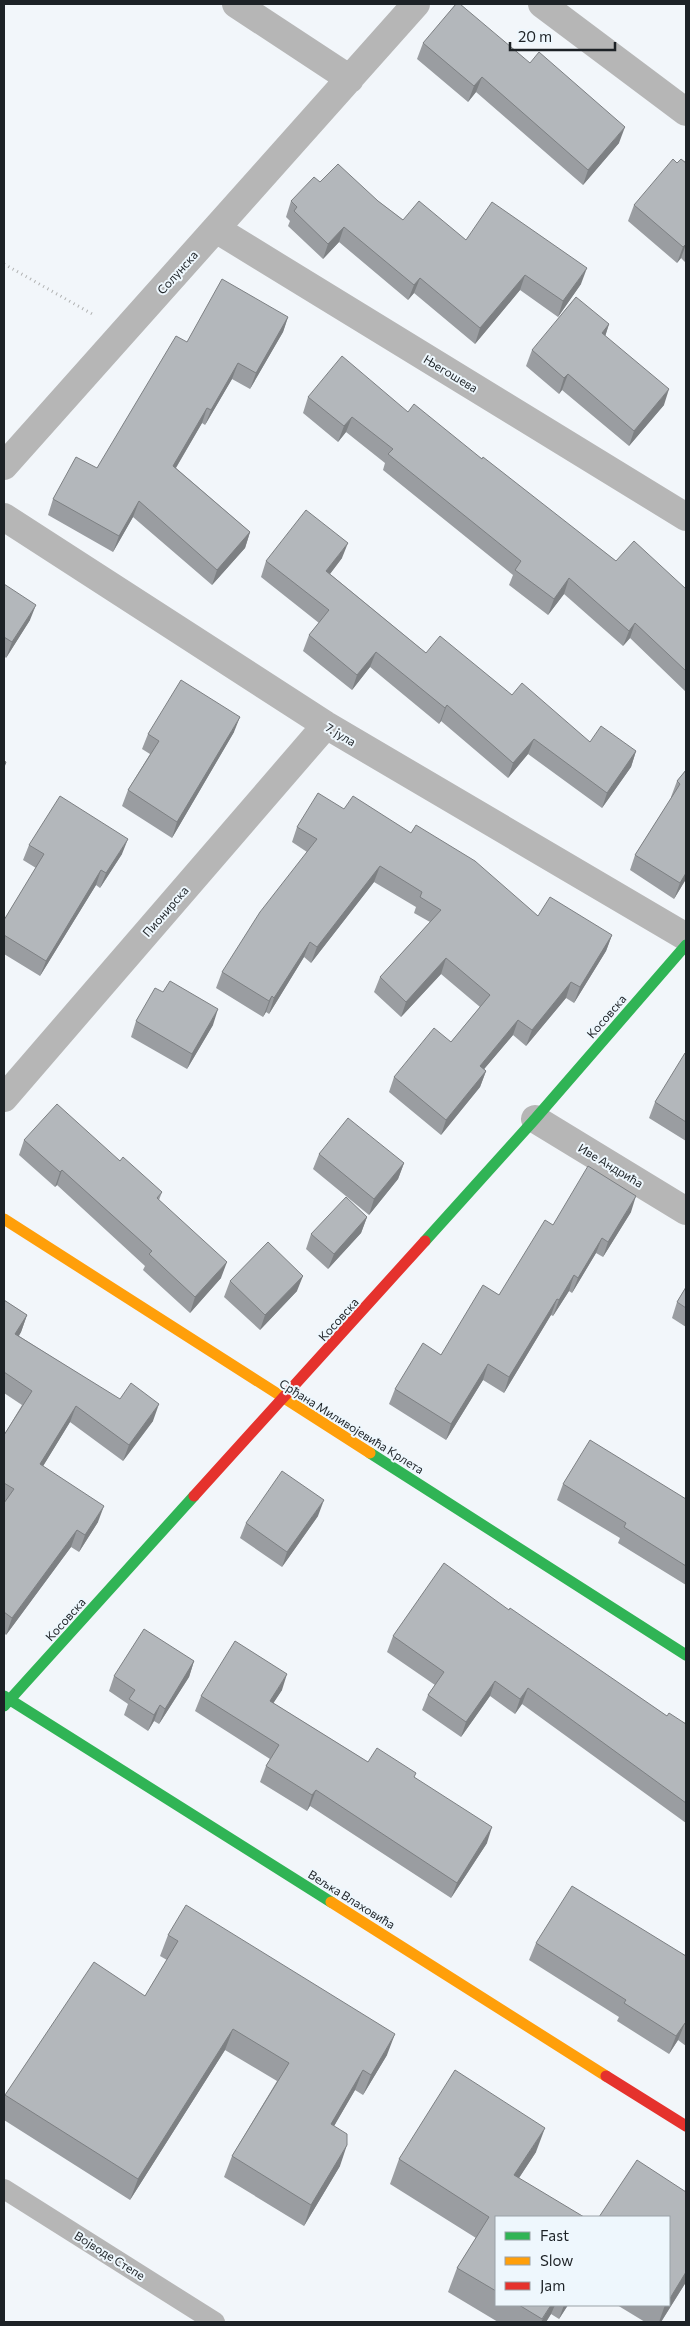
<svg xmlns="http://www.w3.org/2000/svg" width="690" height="2326" font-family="Commissioner,sans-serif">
<rect width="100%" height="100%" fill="#f2f6fa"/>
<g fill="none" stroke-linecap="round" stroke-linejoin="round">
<path stroke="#b1b2b2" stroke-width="3" stroke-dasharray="1 4" stroke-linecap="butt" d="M 4,264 L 94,315"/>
<path stroke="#b6b6b6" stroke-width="20" d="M 4,2189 L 215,2322"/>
<path stroke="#b6b6b6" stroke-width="28" d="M 236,4 L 350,79
M 542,4 L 686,112
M 216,229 L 686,517
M 4,466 L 416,4
M 4,517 L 326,725 L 686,937
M 4,1098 L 326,725
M 535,1119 L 686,1211"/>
<path stroke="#30b455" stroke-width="11" d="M 425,1241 L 535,1119 L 686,945
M 370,1453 L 686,1655
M 4,1696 L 331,1902
M 4,1706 L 194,1496"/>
<path stroke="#ff9f0a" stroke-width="11" d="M 4,1219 L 370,1453
M 331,1902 L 606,2076"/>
<path stroke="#e5322d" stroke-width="11" d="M 194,1496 L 425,1241
M 606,2076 L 686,2126"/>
</g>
<path fill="#9a9da1" d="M 423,43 L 619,143 L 583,185 L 476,92 L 468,102 L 417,59 Z
M 677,163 L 686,163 L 686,263 L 681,258 L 677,263 L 628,221 L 634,205 Z
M 320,182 L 378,201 L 403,220 L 466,240 L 581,284 L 558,317 L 520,290 L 475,344 L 414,293 L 408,300 L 339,242 L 323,259 L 288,226 L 290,221 L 286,217 L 291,201 Z
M 288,317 L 283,332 L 250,389 L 232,379 L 205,425 L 202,423 L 176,468 L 250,532 L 245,548 L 212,585 L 133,517 L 113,552 L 48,515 L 53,499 L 97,468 L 187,342 Z
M 609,324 L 605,336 L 664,405 L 629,446 L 562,390 L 559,394 L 526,366 L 532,350 Z
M 308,397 L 408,412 L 482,459 L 616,561 L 686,589 L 686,692 L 630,638 L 623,646 L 564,594 L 548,615 L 509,585 L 513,575 L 383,470 L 385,463 L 346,432 L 338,442 L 303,413 Z
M 342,558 L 330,574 L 426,653 L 512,695 L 590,742 L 636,751 L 631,767 L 602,808 L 528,754 L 508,778 L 441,721 L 439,724 L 370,667 L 352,690 L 303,651 L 309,635 L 319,623 L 261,577 L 266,561 Z
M 4,584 L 30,620 L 6,658 L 4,656 Z
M 234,732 L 172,838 L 122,806 L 128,790 L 150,754 L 142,749 L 148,734 Z
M 686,770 L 686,879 L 674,899 L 630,870 L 635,855 L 672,797 L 671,797 L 677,781 Z
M 344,809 L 538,916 L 612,935 L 606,951 L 574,1003 L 566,998 L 526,1046 L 513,1035 L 484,1069 L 486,1071 L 480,1087 L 441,1135 L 389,1092 L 394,1077 L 451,1042 L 480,1007 L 441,974 L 401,1017 L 374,992 L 380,977 L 430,922 L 414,913 L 416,907 L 374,882 L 311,963 L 304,957 L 269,1014 L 266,1012 L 263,1017 L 216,988 L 222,972 L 307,852 L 292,842 L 297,827 Z
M 29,845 L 122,854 L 100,888 L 96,885 L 40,976 L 4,954 L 4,920 L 36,868 L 23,860 Z
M 136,1021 L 213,1025 L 187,1069 L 131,1037 Z
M 686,1054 L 686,1141 L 649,1118 L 655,1102 Z
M 24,1140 L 120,1161 L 162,1192 L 159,1200 L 221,1278 L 190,1313 L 143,1270 L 145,1266 L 57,1185 L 55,1187 L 19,1155 Z
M 319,1154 L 404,1163 L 398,1179 L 369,1215 L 313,1169 Z
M 631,1212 L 603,1257 L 596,1253 L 572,1293 L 569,1291 L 553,1316 L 551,1315 L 504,1393 L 483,1380 L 446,1440 L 389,1404 L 395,1389 L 441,1355 L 499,1295 L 553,1225 Z
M 367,1217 L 361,1233 L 328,1269 L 306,1249 L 311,1234 Z
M 230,1281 L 297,1291 L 260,1330 L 224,1297 Z
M 686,1287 L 686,1327 L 672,1318 L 677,1302 Z
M 4,1300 L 27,1315 L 21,1332 L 19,1336 L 153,1421 L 123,1461 L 70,1422 L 43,1466 L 98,1522 L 79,1552 L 71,1547 L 6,1635 L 4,1633 L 4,1435 L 22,1405 L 4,1393 Z
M 563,1484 L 686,1499 L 686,1585 L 618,1543 L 620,1538 L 557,1500 Z
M 318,1516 L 282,1567 L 240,1538 L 246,1523 Z
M 509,1610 L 667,1716 L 686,1724 L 686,1823 L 522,1704 L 515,1714 L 490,1696 L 461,1737 L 422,1710 L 428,1695 L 435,1685 L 387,1652 L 393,1636 Z
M 194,1661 L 189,1677 L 159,1724 L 154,1721 L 148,1731 L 124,1715 L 128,1704 L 109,1691 L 114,1676 Z
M 282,1690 L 273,1703 L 368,1762 L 414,1777 L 487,1843 L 451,1898 L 310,1806 L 307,1811 L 260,1782 L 266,1766 L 270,1759 L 195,1711 L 201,1696 Z
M 168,1935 L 387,2055 L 363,2095 L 355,2090 L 334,2126 L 340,2166 L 304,2226 L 224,2177 L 232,2156 L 277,2081 L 225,2050 L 130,2200 L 4,2120 L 4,2099 L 5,2095 L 145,1996 L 167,1960 L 160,1956 Z
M 536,1943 L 686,1956 L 686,2046 L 678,2040 L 669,2054 L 617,2021 L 619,2017 L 529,1960 Z
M 536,2152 L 519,2178 L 496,2217 L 496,2305 L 568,2305 L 559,2319 L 551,2314 L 546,2322 L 498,2322 L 448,2292 L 457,2268 L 476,2238 L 390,2184 L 399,2159 Z
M 686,2192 L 686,2282 L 661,2322 L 645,2322 L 617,2305 L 669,2305 Z"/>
<path fill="#7d8083" d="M 482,77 L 476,92 L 468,102 L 474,86 Z
M 625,127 L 619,143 L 583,185 L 588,170 Z
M 344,227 L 339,242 L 323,259 L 328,244 Z
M 686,244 L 681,258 L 677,263 L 683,247 Z
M 587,268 L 581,284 L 558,317 L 563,301 Z
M 525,275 L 520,290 L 475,344 L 480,328 Z
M 420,278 L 414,293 L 408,300 L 414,285 Z
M 288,317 L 283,332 L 250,389 L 256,373 Z
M 609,324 L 604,340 L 602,333 Z
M 238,363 L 232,379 L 205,425 L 211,410 Z
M 568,374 L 562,390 L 559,394 L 564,378 Z
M 669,389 L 664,405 L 629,446 L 634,431 Z
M 207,408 L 202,423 L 168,481 L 173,466 Z
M 352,417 L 346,432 L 338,442 L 344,426 Z
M 139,501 L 133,517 L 113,552 L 119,536 Z
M 250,532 L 245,548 L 212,585 L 217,570 Z
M 348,543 L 342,558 L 320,587 L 326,571 Z
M 569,578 L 564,594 L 548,615 L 554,599 Z
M 36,605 L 30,620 L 6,658 L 12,642 Z
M 635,623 L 630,638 L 623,646 L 629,631 Z
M 376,652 L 370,667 L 352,690 L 357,675 Z
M 447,705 L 441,721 L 439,724 L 445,708 Z
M 240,717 L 234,732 L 172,838 L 177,822 Z
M 534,739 L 528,754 L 508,778 L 513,763 Z
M 636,751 L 631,767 L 602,808 L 607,793 Z
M 128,839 L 122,854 L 100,888 L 106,873 Z
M 380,866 L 374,882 L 311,963 L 317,947 Z
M 101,870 L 96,885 L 40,976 L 46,961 Z
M 686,873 L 686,879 L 674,899 L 680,883 Z
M 612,935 L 606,951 L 574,1003 L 580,987 Z
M 310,942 L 304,957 L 269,1014 L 274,998 Z
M 446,958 L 441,974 L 401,1017 L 406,1002 Z
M 571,982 L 566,998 L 526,1046 L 532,1030 Z
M 272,996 L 266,1012 L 263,1017 L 269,1001 Z
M 218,1009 L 213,1025 L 187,1069 L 192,1054 Z
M 518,1020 L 513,1035 L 474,1081 L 480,1066 Z
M 486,1071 L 480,1087 L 441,1135 L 446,1120 Z
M 404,1163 L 398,1179 L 369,1215 L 374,1199 Z
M 62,1170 L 57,1185 L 55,1187 L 60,1172 Z
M 636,1196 L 631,1212 L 603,1257 L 608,1242 Z
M 367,1217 L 361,1233 L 328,1269 L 334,1254 Z
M 602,1238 L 596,1253 L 572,1293 L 578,1278 Z
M 227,1262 L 221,1278 L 190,1313 L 195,1297 Z
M 574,1275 L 569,1291 L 553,1316 L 559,1300 Z
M 303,1276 L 297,1291 L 260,1330 L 265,1315 Z
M 557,1299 L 551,1315 L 504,1393 L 509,1377 Z
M 27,1315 L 21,1332 L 9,1351 L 15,1334 Z
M 488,1364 L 483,1380 L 446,1440 L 451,1424 Z
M 159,1404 L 153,1421 L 123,1461 L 129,1445 Z
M 76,1406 L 70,1422 L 34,1481 L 40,1464 Z
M 324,1500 L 318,1516 L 282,1567 L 287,1552 Z
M 104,1506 L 98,1522 L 79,1552 L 85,1535 Z
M 77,1530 L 71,1547 L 6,1635 L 12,1618 Z
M 194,1661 L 189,1677 L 159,1724 L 165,1709 Z
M 287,1674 L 282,1690 L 265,1716 L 270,1701 Z
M 495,1681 L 490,1696 L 461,1737 L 466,1722 Z
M 528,1688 L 522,1704 L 515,1714 L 520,1699 Z
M 160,1705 L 154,1721 L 148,1731 L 154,1715 Z
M 316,1790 L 310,1806 L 307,1811 L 312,1795 Z
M 492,1827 L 487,1843 L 451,1898 L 457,1883 Z
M 685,2023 L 678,2040 L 669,2054 L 676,2036 Z
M 233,2029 L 225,2050 L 130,2200 L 138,2179 Z
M 395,2034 L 387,2055 L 363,2095 L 371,2075 Z
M 363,2070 L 355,2090 L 323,2145 L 331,2124 Z
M 545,2128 L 536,2152 L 505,2199 L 514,2175 Z
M 347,2145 L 340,2166 L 304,2226 L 311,2205 Z
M 686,2272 L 686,2282 L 661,2322 L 659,2322 L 665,2305 L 669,2305 L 669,2300 Z
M 551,2305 L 555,2305 L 551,2314 L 546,2322 L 541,2322 Z
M 564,2305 L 568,2305 L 559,2319 Z"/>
<path fill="#b3b7bb" stroke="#7d8083" d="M 456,4 L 460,4 L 530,63 L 539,52 L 625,127 L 588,170 L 482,77 L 474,86 L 423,43 Z
M 673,159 L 677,163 L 681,159 L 686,163 L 686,244 L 683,247 L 634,205 Z
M 338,164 L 378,201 L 403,220 L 419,201 L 466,240 L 492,202 L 587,268 L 563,301 L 525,275 L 480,328 L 420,278 L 414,285 L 344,227 L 328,244 L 294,211 L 297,207 L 291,201 L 314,177 L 320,182 Z
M 222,279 L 288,317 L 256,373 L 238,363 L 211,410 L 207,408 L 173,466 L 250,532 L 217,570 L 139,501 L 119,536 L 53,499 L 76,457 L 97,468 L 176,336 L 187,342 Z
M 576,297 L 609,324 L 602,333 L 669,389 L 634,431 L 568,374 L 564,378 L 532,350 Z
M 342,356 L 408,412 L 414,404 L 482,459 L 483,457 L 616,561 L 634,541 L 686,589 L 686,671 L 635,623 L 629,631 L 569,578 L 554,599 L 515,570 L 521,561 L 388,454 L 393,449 L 352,417 L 344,426 L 308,397 Z
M 306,510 L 348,543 L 326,571 L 426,653 L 440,636 L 512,695 L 522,683 L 590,742 L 601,726 L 636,751 L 607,793 L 534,739 L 513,763 L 447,705 L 445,708 L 376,652 L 357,675 L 309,635 L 329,610 L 266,561 Z
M 4,584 L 36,605 L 12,642 L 4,637 Z
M 181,680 L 240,717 L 177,822 L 128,790 L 159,741 L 148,734 Z
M 4,761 L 6,762 L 4,767 Z
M 686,770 L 686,873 L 680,883 L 635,855 L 680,784 L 677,781 Z
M 318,793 L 344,809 L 353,796 L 411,833 L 416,825 L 475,861 L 538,916 L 550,897 L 612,935 L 580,987 L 571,982 L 532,1030 L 518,1020 L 480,1066 L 486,1071 L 446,1120 L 394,1077 L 434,1028 L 451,1042 L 490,995 L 446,958 L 406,1002 L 380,977 L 441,910 L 420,897 L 422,892 L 380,866 L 317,947 L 310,942 L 274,998 L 272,996 L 269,1001 L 222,972 L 260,912 L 317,839 L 297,827 Z
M 60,796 L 128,839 L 106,873 L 101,870 L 46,961 L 4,935 L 4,920 L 44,854 L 29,845 Z
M 170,981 L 218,1009 L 192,1054 L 136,1021 L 155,988 L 163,992 Z
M 685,1053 L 686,1054 L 686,1122 L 655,1102 Z
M 57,1104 L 120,1161 L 123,1157 L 162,1192 L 157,1198 L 227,1262 L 195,1297 L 149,1254 L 152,1251 L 62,1170 L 60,1172 L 24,1140 Z
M 348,1118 L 404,1163 L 374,1199 L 319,1154 Z
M 588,1166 L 636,1196 L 608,1242 L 602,1238 L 578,1278 L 574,1275 L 559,1300 L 557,1299 L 509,1377 L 488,1364 L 451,1424 L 395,1389 L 423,1343 L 441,1355 L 483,1285 L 499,1295 L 545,1220 L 553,1225 Z
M 346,1197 L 367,1217 L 334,1254 L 311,1234 Z
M 268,1242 L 303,1276 L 265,1315 L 230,1281 Z
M 686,1287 L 686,1308 L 677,1302 Z
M 4,1300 L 27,1315 L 15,1334 L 120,1399 L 131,1383 L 159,1404 L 129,1445 L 76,1406 L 40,1464 L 104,1506 L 85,1535 L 77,1530 L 12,1618 L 4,1612 L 4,1503 L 14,1489 L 4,1483 L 4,1435 L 32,1391 L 4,1372 Z
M 590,1440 L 686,1499 L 686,1566 L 624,1527 L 626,1523 L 563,1484 Z
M 282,1471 L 324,1500 L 287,1552 L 246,1523 Z
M 444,1563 L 509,1610 L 510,1608 L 667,1716 L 669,1713 L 686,1724 L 686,1803 L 528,1688 L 520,1699 L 495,1681 L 466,1722 L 428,1695 L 444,1672 L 393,1636 Z
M 144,1629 L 194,1661 L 165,1709 L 160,1705 L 154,1715 L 129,1699 L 135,1690 L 114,1676 Z
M 235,1641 L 287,1674 L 270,1701 L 368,1762 L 377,1748 L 416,1773 L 414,1777 L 492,1827 L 457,1883 L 316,1790 L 312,1795 L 266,1766 L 279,1745 L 201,1696 Z
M 572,1886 L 686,1956 L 686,2024 L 685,2023 L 676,2036 L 624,2003 L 626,2000 L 536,1943 Z
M 186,1905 L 395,2034 L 371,2075 L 363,2070 L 331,2124 L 347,2134 L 347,2145 L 311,2205 L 232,2156 L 289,2063 L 233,2029 L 138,2179 L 5,2095 L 94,1962 L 145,1996 L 178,1941 L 168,1935 Z
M 455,2070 L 545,2128 L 514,2175 L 584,2217 L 496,2217 L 496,2291 L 457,2268 L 489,2217 L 399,2159 Z
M 637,2160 L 686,2192 L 686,2272 L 669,2300 L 669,2217 L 599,2217 Z
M 519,2305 L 551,2305 L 542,2319 Z"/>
<g text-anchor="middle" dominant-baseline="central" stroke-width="4" stroke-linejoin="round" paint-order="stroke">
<g font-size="12" fill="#1d2226" stroke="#eef7fd">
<text transform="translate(177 272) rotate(-48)">Солунска</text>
<text transform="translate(451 373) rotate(31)">Његошева</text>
<text transform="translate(341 734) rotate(31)">7. јула</text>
<text transform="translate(165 911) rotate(-49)">Пионирска</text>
<text transform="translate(606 1016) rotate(-49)">Косовска</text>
<text transform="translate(611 1165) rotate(31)">Иве Андрића</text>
<text transform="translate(338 1319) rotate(-48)">Косовска</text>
<text transform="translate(352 1426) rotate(32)">Срђана Миливојевића Крлета</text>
<text transform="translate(65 1619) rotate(-48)">Косовска</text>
<text transform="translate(352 1899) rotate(32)">Вељка Влаховића</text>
<text transform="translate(110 2255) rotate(32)">Војводе Степе</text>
</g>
</g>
<rect width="690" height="2326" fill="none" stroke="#1d2226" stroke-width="10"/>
<rect x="495" y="2216" width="175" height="90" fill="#eef7fd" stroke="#9aa2a7"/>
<rect x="505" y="2232" width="25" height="8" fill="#30b455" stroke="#9aa2a7"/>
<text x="540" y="2241" font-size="15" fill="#1d2226">Fast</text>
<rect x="505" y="2257" width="25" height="8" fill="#ff9f0a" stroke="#9aa2a7"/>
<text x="540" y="2266" font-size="15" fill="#1d2226">Slow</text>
<rect x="505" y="2282" width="25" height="8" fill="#e5322d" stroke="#9aa2a7"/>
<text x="540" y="2291" font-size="15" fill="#1d2226">Jam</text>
<path d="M510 42v8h105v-8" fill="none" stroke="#1d2226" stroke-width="2.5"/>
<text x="518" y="42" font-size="15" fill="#1d2226" stroke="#eef7fd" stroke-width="4" paint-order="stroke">20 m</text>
</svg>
